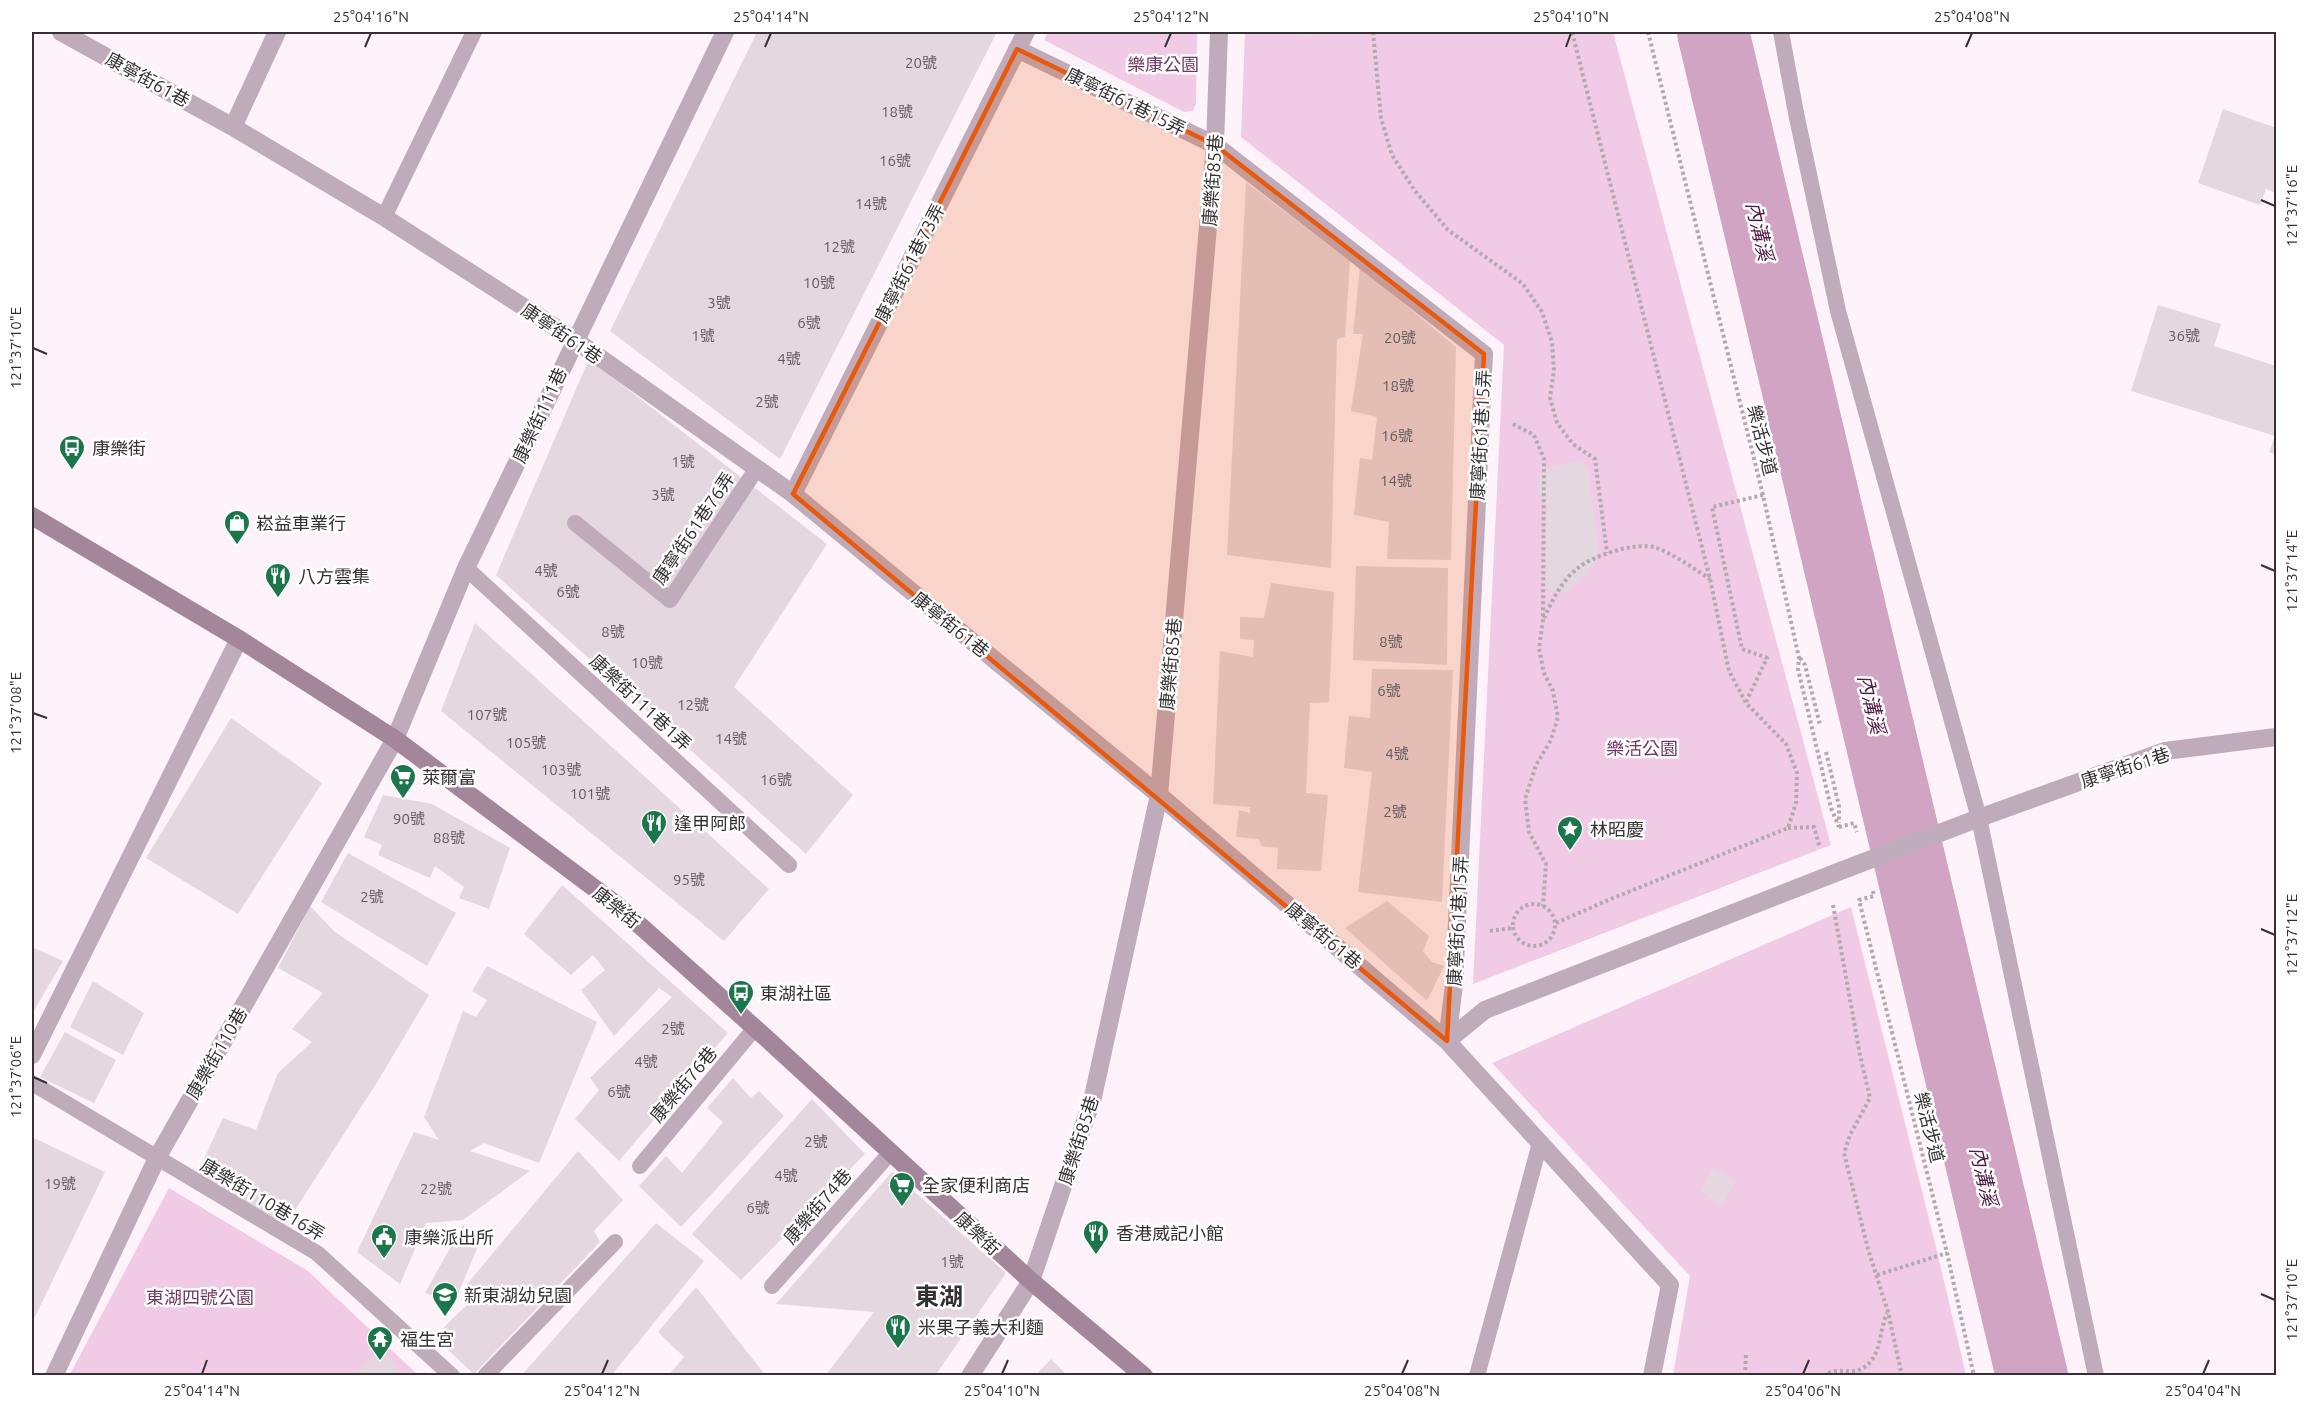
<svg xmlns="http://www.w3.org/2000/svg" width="2308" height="1407" font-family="Ubuntu,'Noto Sans TC',sans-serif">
<rect width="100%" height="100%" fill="#fef3fa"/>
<path fill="#f1cae5" d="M 1048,32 L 1197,32 L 1196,104 L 1193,111 L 1184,112 L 1044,40 Z
M 1245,32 L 1613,32 L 1831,845 L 1473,984 L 1504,345 L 1241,137 Z
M 1851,907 L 1936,1247 L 1966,1375 L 1673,1375 L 1690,1276 L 1492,1063 Z
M 169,1188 L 308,1271 L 418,1375 L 69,1376 Z"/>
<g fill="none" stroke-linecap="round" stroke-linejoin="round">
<path stroke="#d0a4c2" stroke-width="72" d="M 1713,32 L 2032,1376"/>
</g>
<path fill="#e4d7e0" d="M 757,32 L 997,32 L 780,459 L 610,331 Z
M 1289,32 L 1322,32 L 1311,37 L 1300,36 Z
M 2223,109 L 2276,128 L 2276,193 L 2266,189 L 2260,205 L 2198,183 Z
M 1246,182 L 1350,261 L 1345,337 L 1337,339 L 1331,568 L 1227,555 Z
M 1360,267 L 1456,347 L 1451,560 L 1387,559 L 1389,522 L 1354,515 L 1360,458 L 1372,460 L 1377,417 L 1351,411 L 1363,334 L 1353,334 Z
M 2158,305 L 2221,324 L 2214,346 L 2276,366 L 2276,455 L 2269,452 L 2275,436 L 2131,391 Z
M 589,359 L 827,544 L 734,687 L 853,795 L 806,854 L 496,575 Z
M 1574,461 L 1582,463 L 1588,469 L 1599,550 L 1594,567 L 1564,594 L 1548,589 L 1541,580 L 1547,508 L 1538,492 L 1539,478 L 1545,469 Z
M 1356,566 L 1448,568 L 1447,665 L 1353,660 Z
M 1271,583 L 1334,592 L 1329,702 L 1310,703 L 1306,793 L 1328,795 L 1321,871 L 1277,869 L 1278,848 L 1262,846 L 1258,839 L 1236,837 L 1239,810 L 1250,813 L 1250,807 L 1213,804 L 1220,651 L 1253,657 L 1254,640 L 1240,639 L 1240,617 L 1264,618 Z
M 475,623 L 769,889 L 724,941 L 441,711 Z
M 1372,669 L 1453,670 L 1442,902 L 1358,892 L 1372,772 L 1344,768 L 1349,716 L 1370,718 Z
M 231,718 L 322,783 L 238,914 L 146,858 Z
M 383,795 L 432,804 L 510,848 L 489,909 L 459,898 L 464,887 L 435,866 L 430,878 L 378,855 L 382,845 L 364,837 Z
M 348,853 L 456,913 L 427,966 L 321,902 Z
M 562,885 L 728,1033 L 619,1161 L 575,1119 L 599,1090 L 590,1078 L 672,997 L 659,988 L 614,1036 L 581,990 L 605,970 L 593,955 L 571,975 L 524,934 Z
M 1387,901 L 1429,936 L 1423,951 L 1432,962 L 1444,966 L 1427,1001 L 1345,928 Z
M 310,906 L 335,932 L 429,995 L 381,1076 L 286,1224 L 194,1180 L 223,1118 L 256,1130 L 278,1073 L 312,1042 L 292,1029 L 323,993 L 278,968 Z
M 32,947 L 63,961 L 32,1014 Z
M 487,966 L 597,1022 L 539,1163 L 484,1143 L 470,1151 L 530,1171 L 463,1220 L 426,1223 L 400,1284 L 357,1252 L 414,1132 L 439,1140 L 424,1117 L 463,1011 L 476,1017 L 487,1000 L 472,991 Z
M 93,981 L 144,1013 L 123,1055 L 70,1027 Z
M 65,1032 L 116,1060 L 94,1103 L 40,1077 Z
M 733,1078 L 751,1098 L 759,1091 L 784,1116 L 681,1227 L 639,1186 L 666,1156 L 682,1173 L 723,1122 L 707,1108 Z
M 812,1099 L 865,1154 L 741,1280 L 692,1234 Z
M 32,1137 L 105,1172 L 35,1317 L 32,1315 Z
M 578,1151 L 623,1200 L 594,1231 L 600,1242 L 474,1374 L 434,1337 L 474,1298 L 463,1289 Z
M 1713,1168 L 1736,1181 L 1722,1205 L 1700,1192 Z
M 892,1172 L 1006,1273 L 935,1376 L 825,1376 L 874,1312 L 776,1304 Z
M 656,1223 L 704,1261 L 611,1376 L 521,1376 Z
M 463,1225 L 480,1242 L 454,1303 L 425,1293 Z
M 696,1287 L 766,1376 L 668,1376 L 684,1357 L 658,1332 Z
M 381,1349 L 406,1376 L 353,1376 Z
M 1051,1359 L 1068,1376 L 1035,1376 Z"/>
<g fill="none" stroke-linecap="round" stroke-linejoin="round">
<path stroke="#b2a9af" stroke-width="4" stroke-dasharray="3 3" stroke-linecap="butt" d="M 1373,32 L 1381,118 L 1392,155 L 1415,191 L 1448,230 L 1523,284 L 1542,312 L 1552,342 L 1554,370 L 1550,398 L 1557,423 L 1573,444 L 1595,459 L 1607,553
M 1648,32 L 1763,495 L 1799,658 L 1798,669 L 1831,808 L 1839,827
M 1513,424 L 1534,435 L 1544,459 L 1543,620 L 1539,649 L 1544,673 L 1553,691 L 1558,717 L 1551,740 L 1536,765 L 1525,799 L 1529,832 L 1546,864 L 1543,906
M 1544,618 C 1552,601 1562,580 1578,568 C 1594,555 1637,541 1657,548 C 1675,555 1693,568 1710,579
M 1800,658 L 1805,665 L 1820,725
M 1746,702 L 1767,658 L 1742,649 L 1712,507 L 1763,495
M 1826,752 L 1839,806 L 1839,823
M 1839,827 L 1854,823 L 1857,832
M 1788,828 L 1814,827 L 1820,848
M 1873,891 L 1874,896 L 1859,900 L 1947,1253 L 1974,1376
M1513 925a21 21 0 1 1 42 0a21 21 0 1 1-42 0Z
M 1833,905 L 1860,1055 L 1870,1098 L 1850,1135 L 1844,1153 L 1868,1249 L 1888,1312 L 1902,1376
M 1556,923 L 1613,898 L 1788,828 L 1796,803 L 1797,773 L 1786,744 L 1746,703 L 1729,671 L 1710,579 L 1572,32
M 1490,931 L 1513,928
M 1877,1275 L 1947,1253
M 1745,1376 L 1746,1353
M 1823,1376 C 1827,1374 1831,1371 1836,1371 C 1843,1370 1853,1373 1859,1370 C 1883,1360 1878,1332 1887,1313"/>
<path stroke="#bfabb9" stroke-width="16" d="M 1781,32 L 1796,113 L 1838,311 L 1979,818 L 2096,1376
M 384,217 L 474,32
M 575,523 L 670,600 L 757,468
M 466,568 L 789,865
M 32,1083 L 317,1253 L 452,1376
M 640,1166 L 755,1028
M 772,1286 L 891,1152
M 485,1376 L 615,1242
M 1477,1376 L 1540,1143"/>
<path stroke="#bfabb9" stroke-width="18" d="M 61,32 L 233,127 L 384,217 L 575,340 L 793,494 L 1159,795 L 1447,1041 L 1670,1285 L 1652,1376
M 1017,49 L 1215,145 L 1484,354 L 1454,985 L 1447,1041
M 233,127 L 277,32
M 793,494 L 1026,32
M 1979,818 L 2165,751 L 2276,737
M 1447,1041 L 1485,1010 L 1843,870
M 32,1055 L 239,639
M 54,1376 L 157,1158 L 395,739 L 466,568 L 725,32
M 970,1376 L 1031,1281 L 1093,1097 L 1159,795 L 1215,145 L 1219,32"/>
<path stroke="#a3869a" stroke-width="18" d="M 32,516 L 239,639 L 395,739 L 617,905 L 765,1037 L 1031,1281 L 1144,1376"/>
<path stroke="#bfabb9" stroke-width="18" d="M 1843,870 L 1979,818"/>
</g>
<path fill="#e8590c" fill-opacity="0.2" stroke="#e8590c" stroke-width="4.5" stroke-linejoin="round" d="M 1017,49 L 1215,145 L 1484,354 L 1447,1041 L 793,494 Z"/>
<path fill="none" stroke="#353033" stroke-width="2" d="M 365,47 L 371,33M 765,47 L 771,33M 1165,47 L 1171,33M 1566,47 L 1571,33M 1966,47 L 1972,33M 2261,200 L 2275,206M 33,348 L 47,354M 2261,565 L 2275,571M 33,713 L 47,718M 2261,929 L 2275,935M 33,1077 L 47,1083M 2261,1294 L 2275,1300M 202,1374 L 207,1360M 602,1374 L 608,1360M 1002,1374 L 1008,1360M 1402,1374 L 1408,1360M 1803,1374 L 1809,1360M 2203,1374 L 2209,1360"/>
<defs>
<symbol id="bus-pin" viewBox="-11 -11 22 30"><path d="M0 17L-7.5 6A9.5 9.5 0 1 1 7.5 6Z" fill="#1c764b" stroke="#fff"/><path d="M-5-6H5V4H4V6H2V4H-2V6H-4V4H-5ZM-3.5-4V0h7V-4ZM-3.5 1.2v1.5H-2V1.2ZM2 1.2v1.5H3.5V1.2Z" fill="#fff"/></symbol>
<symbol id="shop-pin" viewBox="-11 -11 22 30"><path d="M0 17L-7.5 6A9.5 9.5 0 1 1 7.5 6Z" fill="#1c764b" stroke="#fff"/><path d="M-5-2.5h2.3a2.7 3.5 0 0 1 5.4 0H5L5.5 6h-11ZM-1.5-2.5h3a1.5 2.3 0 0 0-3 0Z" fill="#fff"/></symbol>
<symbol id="restaurant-pin" viewBox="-11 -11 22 30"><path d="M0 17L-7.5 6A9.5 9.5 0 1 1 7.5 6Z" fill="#1c764b" stroke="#fff"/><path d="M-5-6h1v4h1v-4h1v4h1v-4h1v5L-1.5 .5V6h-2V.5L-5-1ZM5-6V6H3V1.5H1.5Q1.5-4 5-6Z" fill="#fff"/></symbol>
<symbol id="supermarket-pin" viewBox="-11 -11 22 30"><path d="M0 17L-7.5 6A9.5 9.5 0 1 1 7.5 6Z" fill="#1c764b" stroke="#fff"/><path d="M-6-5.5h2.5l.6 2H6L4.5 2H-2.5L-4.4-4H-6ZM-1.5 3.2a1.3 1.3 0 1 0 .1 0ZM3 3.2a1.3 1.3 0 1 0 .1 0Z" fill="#fff"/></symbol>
<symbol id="sight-pin" viewBox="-11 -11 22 30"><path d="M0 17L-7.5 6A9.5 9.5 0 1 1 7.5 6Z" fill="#1c764b" stroke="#fff"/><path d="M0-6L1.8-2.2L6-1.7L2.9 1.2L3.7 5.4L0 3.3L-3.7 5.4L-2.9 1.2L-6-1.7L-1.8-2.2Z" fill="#fff"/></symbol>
<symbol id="civic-pin" viewBox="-11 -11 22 30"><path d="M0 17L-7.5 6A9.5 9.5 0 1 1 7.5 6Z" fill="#1c764b" stroke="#fff"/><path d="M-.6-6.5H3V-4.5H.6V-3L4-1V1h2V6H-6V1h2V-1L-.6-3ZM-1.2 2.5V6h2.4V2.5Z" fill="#fff"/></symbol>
<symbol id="school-pin" viewBox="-11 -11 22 30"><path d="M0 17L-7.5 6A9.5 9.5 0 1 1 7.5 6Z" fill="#1c764b" stroke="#fff"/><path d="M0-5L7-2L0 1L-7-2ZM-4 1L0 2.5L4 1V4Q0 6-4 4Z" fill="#fff"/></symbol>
<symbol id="temple-pin" viewBox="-11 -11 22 30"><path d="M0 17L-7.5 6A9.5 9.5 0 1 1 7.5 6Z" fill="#1c764b" stroke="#fff"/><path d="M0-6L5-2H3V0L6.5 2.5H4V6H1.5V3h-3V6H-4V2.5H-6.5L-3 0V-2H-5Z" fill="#fff"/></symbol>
</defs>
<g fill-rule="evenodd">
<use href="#bus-pin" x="57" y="433" width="30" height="40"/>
<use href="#shop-pin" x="222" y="508" width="30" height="40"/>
<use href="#restaurant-pin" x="263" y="561" width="30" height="40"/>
<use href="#supermarket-pin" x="388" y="762" width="30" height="40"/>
<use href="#restaurant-pin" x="639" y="808" width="30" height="40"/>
<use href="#sight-pin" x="1555" y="814" width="30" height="40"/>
<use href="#bus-pin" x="726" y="978" width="30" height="40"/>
<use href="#supermarket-pin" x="887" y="1170" width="30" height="40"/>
<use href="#restaurant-pin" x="1081" y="1218" width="30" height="40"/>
<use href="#civic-pin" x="369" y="1222" width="30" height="40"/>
<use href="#school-pin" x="430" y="1280" width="30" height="40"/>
<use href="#restaurant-pin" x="883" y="1312" width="30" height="40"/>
<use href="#temple-pin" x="365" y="1324" width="30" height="40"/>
</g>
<g text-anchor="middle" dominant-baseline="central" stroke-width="5" stroke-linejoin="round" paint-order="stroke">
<g font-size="15" fill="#615a5e">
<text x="921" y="62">20號</text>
<text x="897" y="111">18號</text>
<text x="895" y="160">16號</text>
<text x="871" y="203">14號</text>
<text x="839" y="246">12號</text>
<text x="819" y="282">10號</text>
<text x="719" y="302">3號</text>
<text x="809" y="322">6號</text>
<text x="703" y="335">1號</text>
<text x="2184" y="335">36號</text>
<text x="1400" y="337">20號</text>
<text x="789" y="358">4號</text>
<text x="1398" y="385">18號</text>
<text x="767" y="401">2號</text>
<text x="1397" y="435">16號</text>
<text x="683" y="461">1號</text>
<text x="1396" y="480">14號</text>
<text x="663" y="494">3號</text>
<text x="546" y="570">4號</text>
<text x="568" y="591">6號</text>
<text x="613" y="631">8號</text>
<text x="1391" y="641">8號</text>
<text x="647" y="662">10號</text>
<text x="1389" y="690">6號</text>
<text x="693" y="704">12號</text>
<text x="487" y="714">107號</text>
<text x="731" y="738">14號</text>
<text x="526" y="742">105號</text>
<text x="1397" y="753">4號</text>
<text x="561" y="769">103號</text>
<text x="776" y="779">16號</text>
<text x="590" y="793">101號</text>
<text x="1395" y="811">2號</text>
<text x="409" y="818">90號</text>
<text x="449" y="837">88號</text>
<text x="689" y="879">95號</text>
<text x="372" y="896">2號</text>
<text x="673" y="1028">2號</text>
<text x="646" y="1061">4號</text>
<text x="619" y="1091">6號</text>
<text x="816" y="1141">2號</text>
<text x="786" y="1175">4號</text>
<text x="60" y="1183">19號</text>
<text x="436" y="1188">22號</text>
<text x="758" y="1207">6號</text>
<text x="952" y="1261">1號</text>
</g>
<g font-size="18" fill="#6f3861" stroke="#fff">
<text x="1163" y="64">樂康公園</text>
<text x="1642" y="748">樂活公園</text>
<text x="200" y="1297">東湖四號公園</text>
</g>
<g font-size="18" fill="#353033" stroke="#fff">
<text transform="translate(148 79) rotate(29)">康寧街61巷</text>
<text transform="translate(1126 101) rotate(26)">康寧街61巷15弄</text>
<text transform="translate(1212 180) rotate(-86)">康樂街85巷</text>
<text transform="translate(909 263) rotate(-63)">康寧街61巷73弄</text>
<text transform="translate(562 333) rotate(34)">康寧街61巷</text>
<text transform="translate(539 415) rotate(-65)">康樂街111巷</text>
<text transform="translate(1480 435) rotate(-87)">康寧街61巷15弄</text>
<text transform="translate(1763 440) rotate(76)">樂活步道</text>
<text transform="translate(693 528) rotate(-56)">康寧街61巷76弄</text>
<text transform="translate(951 624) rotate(39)">康寧街61巷</text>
<text transform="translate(1170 664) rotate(-85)">康樂街85巷</text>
<text transform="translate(641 702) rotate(43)">康樂街111巷1弄</text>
<text transform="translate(2125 767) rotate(-18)">康寧街61巷</text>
<text transform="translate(617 907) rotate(39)">康樂街</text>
<text transform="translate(1457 921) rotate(-87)">康寧街61巷15弄</text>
<text transform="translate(1324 935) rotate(40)">康寧街61巷</text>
<text transform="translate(216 1053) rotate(-60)">康樂街110巷</text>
<text transform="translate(683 1084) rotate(-50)">康樂街76巷</text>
<text transform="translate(1930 1127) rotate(76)">樂活步道</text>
<text transform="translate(1078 1140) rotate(-72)">康樂街85巷</text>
<text transform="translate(263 1199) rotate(31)">康樂街110巷16弄</text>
<text transform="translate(817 1206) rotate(-49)">康樂街74巷</text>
<text transform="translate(978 1233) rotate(43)">康樂街</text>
</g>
<g font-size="18" fill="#353033" stroke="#fff" text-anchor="start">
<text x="92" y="448">康樂街</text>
<text x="256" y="523">崧益車業行</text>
<text x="298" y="576">八方雲集</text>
<text x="422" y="777">萊爾富</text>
<text x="674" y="823">逢甲阿郎</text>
<text x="1590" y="829">林昭慶</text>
<text x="760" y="993">東湖社區</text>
<text x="922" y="1185">全家便利商店</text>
<text x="1116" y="1233">香港威記小館</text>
<text x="404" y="1237">康樂派出所</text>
<text x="464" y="1295">新東湖幼兒園</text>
<text x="918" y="1327">米果子義大利麵</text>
<text x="400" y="1339">福生宮</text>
</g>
<g font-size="20" font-style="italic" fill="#521e46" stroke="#fff">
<text transform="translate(1760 231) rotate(77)">內溝溪</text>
<text transform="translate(1872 704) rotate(77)">內溝溪</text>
<text transform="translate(1984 1176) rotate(77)">內溝溪</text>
</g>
<g font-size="24" font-weight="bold" fill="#353033" stroke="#fff">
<text x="939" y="1296">東湖</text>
</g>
</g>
<rect width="2308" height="1407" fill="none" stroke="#ffffff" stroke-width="66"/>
<rect x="33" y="33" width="2242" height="1341" fill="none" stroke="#353033" stroke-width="2"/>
<g font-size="15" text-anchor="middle" fill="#353033">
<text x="371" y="22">25°04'16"N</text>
<text x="771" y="22">25°04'14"N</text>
<text x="1171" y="22">25°04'12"N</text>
<text x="1571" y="22">25°04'10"N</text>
<text x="1972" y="22">25°04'08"N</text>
<text transform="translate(2292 206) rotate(-90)" y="5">121°37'16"E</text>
<text transform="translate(16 348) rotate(-90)" y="5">121°37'10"E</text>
<text transform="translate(2292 571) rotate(-90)" y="5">121°37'14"E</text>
<text transform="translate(16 713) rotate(-90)" y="5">121°37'08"E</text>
<text transform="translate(2292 935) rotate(-90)" y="5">121°37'12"E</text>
<text transform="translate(16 1077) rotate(-90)" y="5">121°37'06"E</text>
<text transform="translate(2292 1300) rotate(-90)" y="5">121°37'10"E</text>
<text x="202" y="1396">25°04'14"N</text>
<text x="602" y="1396">25°04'12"N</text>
<text x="1002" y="1396">25°04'10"N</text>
<text x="1402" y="1396">25°04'08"N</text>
<text x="1803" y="1396">25°04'06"N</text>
<text x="2203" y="1396">25°04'04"N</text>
</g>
</svg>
